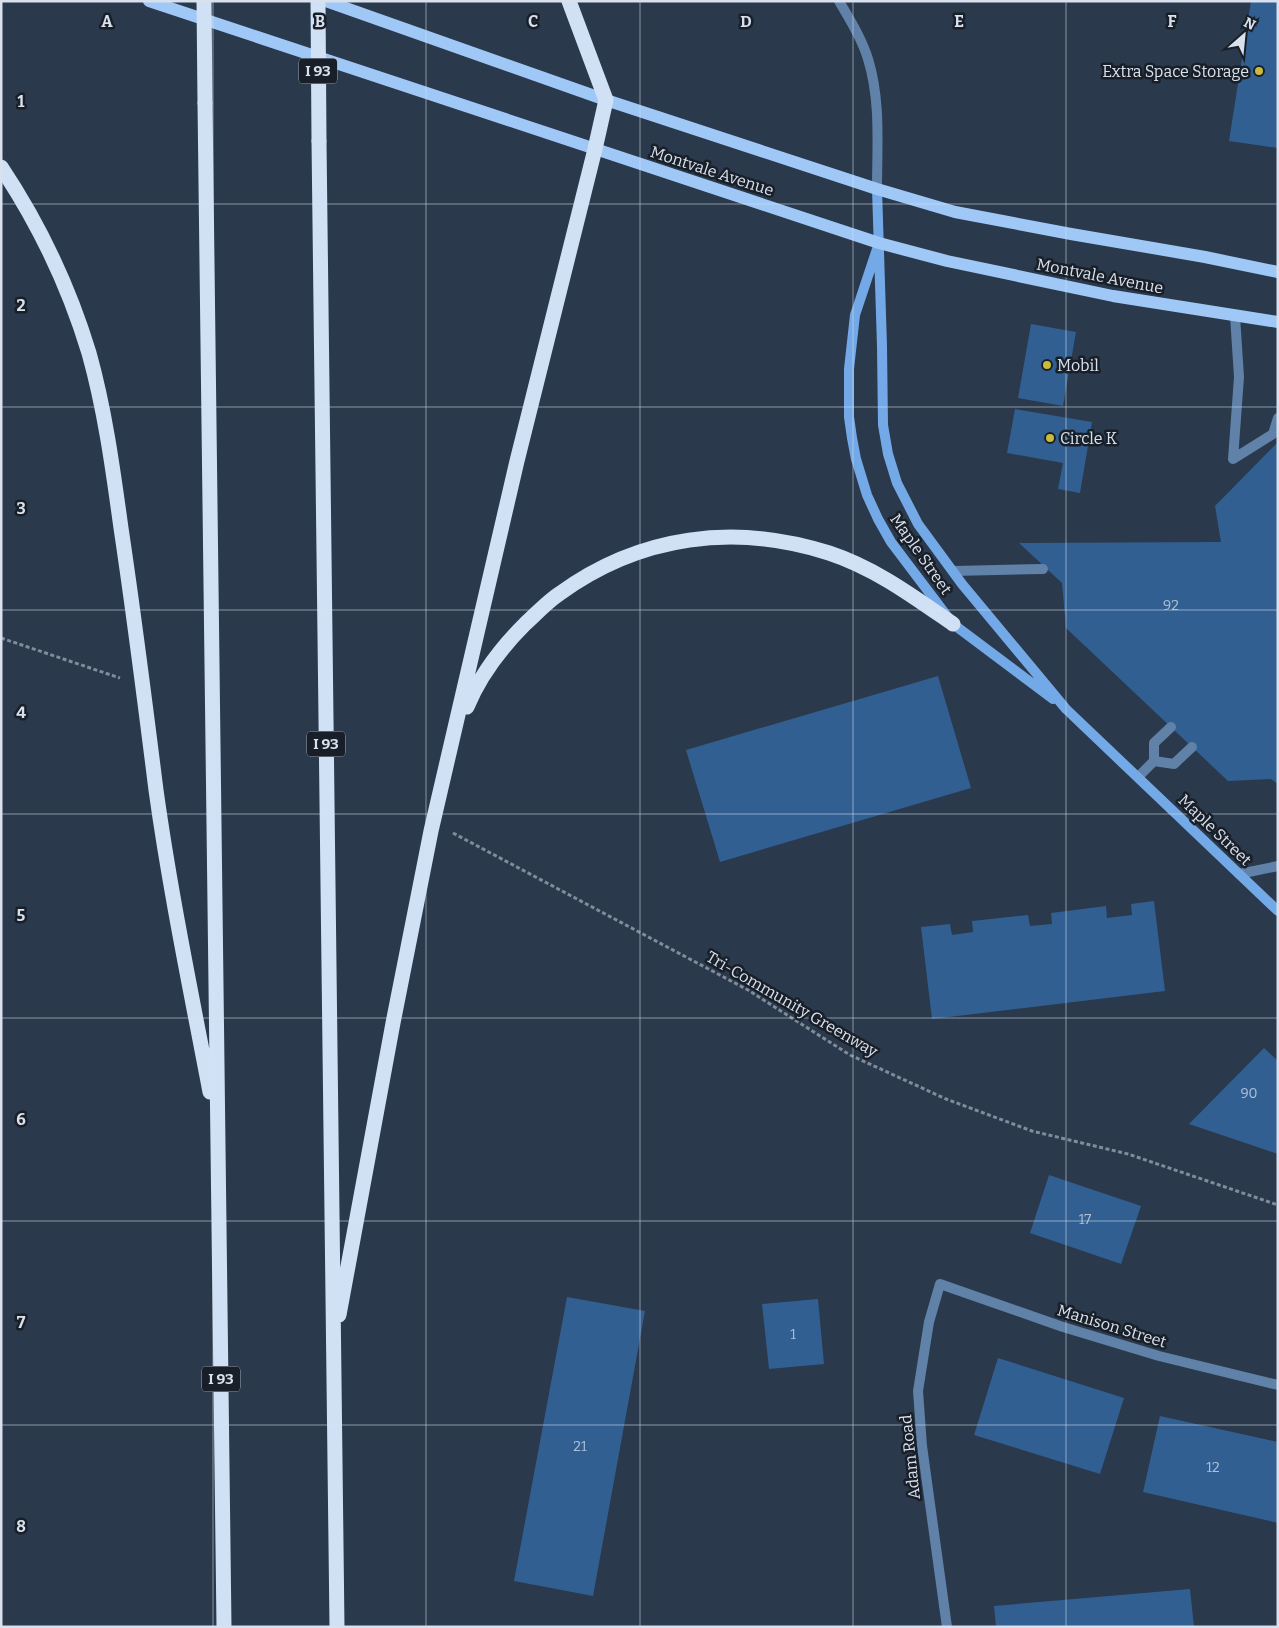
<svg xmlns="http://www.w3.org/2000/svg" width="1279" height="1628" font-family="Bitter,serif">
<rect width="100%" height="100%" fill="#2a394b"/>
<path fill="#325f92" d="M 1251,1 L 1278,1 L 1278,148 L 1229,141 Z
M 1031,324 L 1076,332 L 1063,406 L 1018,398 Z
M 1015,409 L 1092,422 L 1080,493 L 1058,489 L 1063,463 L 1007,453 Z
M 1278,442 L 1278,784 L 1271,779 L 1228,781 L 1066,628 L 1062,583 L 1019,543 L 1221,542 L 1215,506 Z
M 938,676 L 971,788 L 720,862 L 686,750 Z
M 1154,901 L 1165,991 L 932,1019 L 921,927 L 950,924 L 952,935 L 973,932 L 972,921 L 1028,915 L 1030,926 L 1052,924 L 1051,913 L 1106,906 L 1107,918 L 1132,915 L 1131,904 Z
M 1264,1048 L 1278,1061 L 1278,1154 L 1189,1124 Z
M 1049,1175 L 1141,1206 L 1121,1264 L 1030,1233 Z
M 567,1297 L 645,1311 L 593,1596 L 514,1581 Z
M 818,1299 L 824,1364 L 769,1369 L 762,1304 Z
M 998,1358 L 1124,1398 L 1100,1474 L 974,1435 Z
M 1160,1416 L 1278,1442 L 1278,1523 L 1143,1492 Z
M 1190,1589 L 1194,1627 L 996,1627 L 994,1606 Z"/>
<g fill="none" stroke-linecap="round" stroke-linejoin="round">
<path stroke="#808c9b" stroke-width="3" stroke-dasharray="4 2.5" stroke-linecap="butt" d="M 1,638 L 120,678
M 453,833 L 748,990 L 850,1055 L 946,1099 L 1032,1131 L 1128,1154 L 1278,1205"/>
<path stroke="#6081a8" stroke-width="10" d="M 1235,316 L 1239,377 L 1233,459 L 1273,434 L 1278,418
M 953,571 L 1043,569
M 1171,727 L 1154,743 L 1154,761 L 1174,764 L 1192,747
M 1138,777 L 1154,761
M 1239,874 L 1278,866"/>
<path stroke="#6081a8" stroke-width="10" d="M 839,1 C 850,20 862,39 868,59 C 881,101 877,146 877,189
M 947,1627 L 922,1446 L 918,1391 L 929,1322 L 940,1284 L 1063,1327 L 1159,1356 L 1278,1385"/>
<path stroke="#74a9e7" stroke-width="10" d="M 877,189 L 882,346 L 883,425 L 888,454 L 897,483 L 918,524 L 962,584 L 1066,709 L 1278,911
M 877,249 L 855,315 L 849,369 L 849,417 L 852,438 L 856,459 L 867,495 L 878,519 L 891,542 L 953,624 L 1053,699"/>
<path stroke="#9fc8f7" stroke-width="12" d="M 149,1 L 879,243 L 947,261 L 1113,296 L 1278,322
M 326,1 L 606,100 L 877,189 L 955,212 L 1071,234 L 1205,257 L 1278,272"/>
<path stroke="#d1e1f5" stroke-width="15" d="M 205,103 L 224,1627
M 319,141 L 337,1627
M 1,167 C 39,224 69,287 89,353 C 105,410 113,470 121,528 C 134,615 145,702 156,790 C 170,891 191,992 210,1092
M 467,707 C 480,675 501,648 525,624 C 536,614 547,602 559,594 C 640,535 735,523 829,553 C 875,568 914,597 953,624
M 339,1315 L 393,1023 L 431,831 L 517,461 L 595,149 L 606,100 L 569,1"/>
<path stroke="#d1e1f5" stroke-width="15" d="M 204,1 L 205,103
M 318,1 L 319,141"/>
</g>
<path fill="none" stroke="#d8e1ed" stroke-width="1" stroke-opacity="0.55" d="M 213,1 L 213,1627M 426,1 L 426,1627M 640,1 L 640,1627M 853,1 L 853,1627M 1066,1 L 1066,1627M 1,204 L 1278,204M 1,407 L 1278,407M 1,610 L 1278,610M 1,814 L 1278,814M 1,1018 L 1278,1018M 1,1221 L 1278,1221M 1,1425 L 1278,1425"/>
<g fill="#c9bb3b" stroke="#191f28" stroke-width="2">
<circle cx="1259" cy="71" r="5"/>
<circle cx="1047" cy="365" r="5"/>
<circle cx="1050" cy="438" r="5"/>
</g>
<g text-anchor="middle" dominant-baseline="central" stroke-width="5" stroke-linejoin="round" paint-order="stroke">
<g font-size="14" fill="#aec0d6">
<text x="1171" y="605">92</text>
<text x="1249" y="1093">90</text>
<text x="1085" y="1219">17</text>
<text x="793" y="1334">1</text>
<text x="580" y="1446">21</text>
<text x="1213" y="1467">12</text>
</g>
<g fill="#191f28" stroke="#9fa7b2" stroke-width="1">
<rect x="299" y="58.5" width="38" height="25" rx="4"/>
<rect x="307" y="731.5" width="38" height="25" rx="4"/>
<rect x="202" y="1366.5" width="38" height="25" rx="4"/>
</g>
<g font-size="15" font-weight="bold" fill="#d8e1ed">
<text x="318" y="71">I 93</text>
<text x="326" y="744">I 93</text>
<text x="221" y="1379">I 93</text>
</g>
<g font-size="16" fill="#d8e1ed" stroke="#191f28" text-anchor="start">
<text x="1249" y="71" text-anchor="end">Extra Space Storage</text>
<text x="1057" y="365">Mobil</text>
<text x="1060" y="438">Circle K</text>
</g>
<g font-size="16" fill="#d8e1ed" stroke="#191f28">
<text transform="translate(712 171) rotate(18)">Montvale Avenue</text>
<text transform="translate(1100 276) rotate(11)">Montvale Avenue</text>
<text transform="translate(921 554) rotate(55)">Maple Street</text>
<text transform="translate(1215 830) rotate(44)">Maple Street</text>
<text transform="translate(792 1004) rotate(30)">Tri-Community Greenway</text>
<text transform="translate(1112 1326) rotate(17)">Manison Street</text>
<text transform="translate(910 1457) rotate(-96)">Adam Road</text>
</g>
</g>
<g font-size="16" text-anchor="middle" font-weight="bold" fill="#d8e1ed" stroke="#191f28" stroke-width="5" stroke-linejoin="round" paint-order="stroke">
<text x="107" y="27">A</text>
<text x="320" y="27">B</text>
<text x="533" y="27">C</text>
<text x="746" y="27">D</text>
<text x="959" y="27">E</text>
<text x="1172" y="27">F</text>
<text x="21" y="107">1</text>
<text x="21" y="311">2</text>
<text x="21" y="514">3</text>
<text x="21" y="718">4</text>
<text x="21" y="921">5</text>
<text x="21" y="1125">6</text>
<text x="21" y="1328">7</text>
<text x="21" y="1532">8</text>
</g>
<rect width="1279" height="1628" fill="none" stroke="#d8e1ed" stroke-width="5"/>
<g transform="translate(1244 35) rotate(27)" stroke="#191f28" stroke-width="4" paint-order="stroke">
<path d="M0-4L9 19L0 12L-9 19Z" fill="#d8e1ed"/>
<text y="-8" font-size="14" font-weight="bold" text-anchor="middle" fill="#d8e1ed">N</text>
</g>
</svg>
